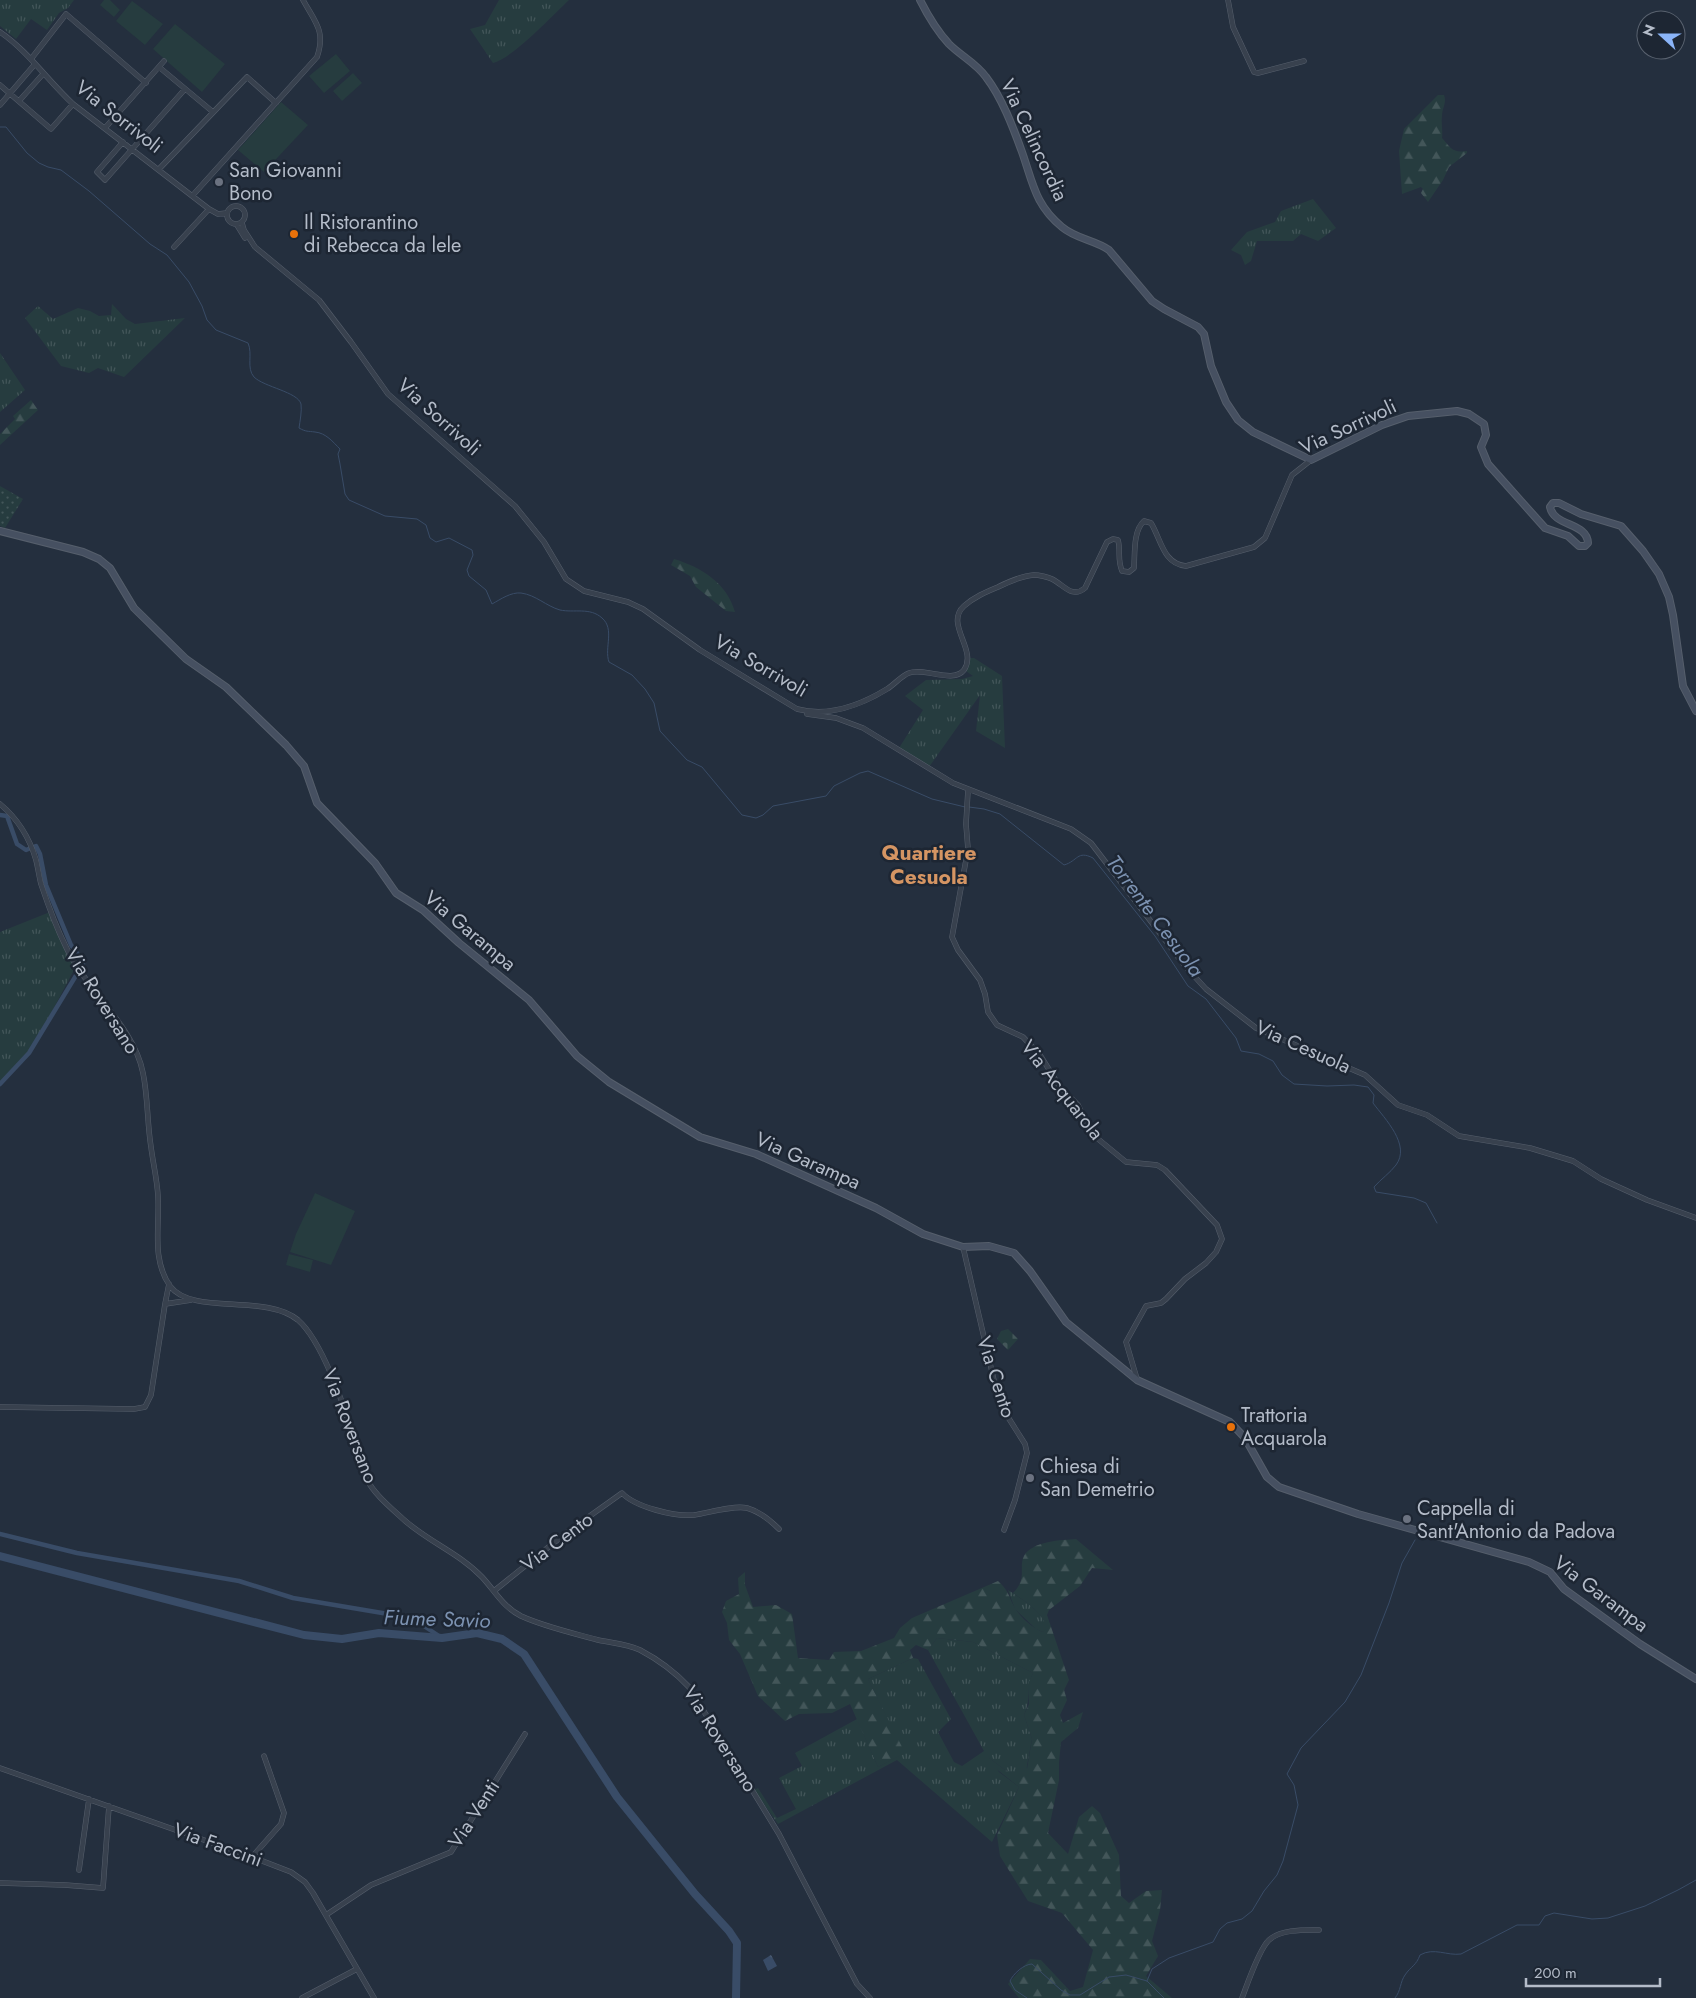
<svg xmlns="http://www.w3.org/2000/svg" width="1696" height="1998" font-family="Jost,sans-serif">
<defs>
<pattern id="grass-tufts" width="24" height="20" patternUnits="userSpaceOnUse" patternTransform="scale(1.25)"><rect width="24" height="20" fill="#263c3f"/><path d="M3 7l-1-3M5 7V3M7 7l1-3M15 17l-1-3M17 17v-4M19 17l1-3" fill="none" stroke="#435659"/></pattern>
<pattern id="forest-firs" width="22" height="20" patternUnits="userSpaceOnUse" patternTransform="scale(1.25)"><rect width="22" height="20" fill="#263c3f"/><path d="M5 1l3.5 6h-7zM16 11l3.5 6h-7z" fill="#435659"/></pattern>
<pattern id="cemetery-stones" width="16" height="16" patternUnits="userSpaceOnUse" patternTransform="scale(1.25)"><rect width="16" height="16" fill="#263c3f"/><path d="M2 7V4a2 2 0 0 1 4 0v3zM10 15v-3a2 2 0 0 1 4 0v3z" fill="#435659"/></pattern>
<pattern id="garden-dots" width="8" height="8" patternUnits="userSpaceOnUse" patternTransform="scale(1.25)"><rect width="8" height="8" fill="#263c3f"/><path d="M2 2h.1M6 6h.1" fill="none" stroke="#435659" stroke-width="1.8" stroke-linecap="round"/></pattern>
<pattern id="water-ripples" width="26" height="14" patternUnits="userSpaceOnUse" patternTransform="scale(1.25)"><rect width="26" height="14" fill="#394c67"/><path d="M2 4q2-2 4 0t4 0M15 11q2-2 4 0t4 0" fill="none" stroke="#53647b"/></pattern>
</defs>
<rect width="100%" height="100%" fill="#242f3e"/>
<path fill="url(#grass-tufts)" d="M 0,0 L 74,0 L 68,8 L 59,13 L 47,30 L 31,19 L 16,39 L 0,26 Z
M 499,0 L 569,0 C 552,16 513,58 493,63 L 470,29 L 485,25 Z
M 1313,199 L 1336,228 L 1318,241 L 1301,234 L 1293,241 L 1257,241 L 1251,261 L 1245,265 L 1241,255 L 1231,250 L 1247,232 L 1275,222 L 1281,211 Z
M 112,304 L 126,319 L 135,324 L 185,318 L 124,377 L 98,368 L 89,373 L 61,366 L 25,318 L 38,306 L 53,319 L 78,308 L 90,311 L 99,316 L 111,315 Z
M 0,353 L 25,390 L 0,412 Z
M 969,658 L 974,658 L 1002,676 L 1005,748 L 976,731 L 980,695 L 929,767 L 899,748 L 923,710 L 905,696 L 926,680 L 962,679 L 973,676 L 966,671 Z
M 50,912 L 75,968 L 48,1019 L 28,1052 L 0,1082 L 0,932 Z
M 1008,1590 C 1025,1601 1038,1608 1048,1627 L 1043,1632 L 1036,1629 L 1015,1609 Z
M 937,1638 L 973,1642 L 1033,1673 C 1025,1690 1032,1698 1024,1715 L 1032,1739 L 1026,1771 L 1018,1776 L 1005,1770 L 989,1758 L 999,1772 L 1019,1787 L 992,1842 L 897,1760 L 778,1824 L 754,1790 L 758,1788 L 777,1818 L 796,1809 L 779,1778 L 802,1766 L 795,1753 L 857,1719 L 878,1767 L 904,1753 L 868,1679 L 913,1658 L 918,1659 L 951,1719 L 938,1732 L 954,1762 L 962,1766 L 984,1751 L 928,1650 Z"/>
<path fill="url(#forest-firs)" d="M 1438,95 L 1444,95 C 1447,103 1442,108 1442,116 C 1441,124 1443,130 1442,138 C 1451,148 1452,153 1467,151 L 1467,153 L 1449,167 L 1443,180 L 1428,202 L 1421,193 L 1423,189 L 1421,187 L 1402,194 L 1399,151 L 1404,129 Z
M 31,400 L 38,410 L 0,445 L 0,434 L 15,419 L 13,416 Z
M 674,559 C 701,567 727,583 735,612 L 726,611 L 696,587 L 690,576 L 671,565 Z
M 1076,1539 L 1113,1570 L 1092,1568 L 1080,1586 L 1049,1610 L 1047,1615 L 1069,1680 L 1064,1690 L 1067,1700 L 1060,1715 L 1063,1723 L 1083,1712 L 1078,1728 L 1061,1742 L 1059,1762 L 1059,1780 L 1048,1833 L 1068,1854 L 1079,1817 L 1092,1806 L 1100,1813 L 1119,1855 L 1121,1896 L 1129,1903 L 1146,1891 L 1162,1890 L 1160,1910 L 1152,1941 L 1158,1956 L 1146,1976 L 1172,1998 L 1019,1998 L 1008,1984 L 1030,1959 L 1041,1960 L 1070,1991 L 1083,1987 L 1093,1950 L 1062,1913 L 1028,1901 L 1000,1856 L 997,1835 L 1019,1787 L 985,1760 L 989,1758 L 1005,1770 L 1018,1775 L 1025,1763 L 1027,1769 L 1032,1739 L 1024,1715 L 1029,1704 L 1028,1684 L 1033,1673 L 973,1642 L 937,1638 L 928,1650 L 916,1645 L 910,1650 L 913,1658 L 868,1679 L 905,1753 L 878,1767 L 850,1704 L 832,1713 L 799,1714 L 785,1721 L 758,1696 L 740,1654 L 729,1640 L 727,1623 L 722,1612 L 726,1601 L 739,1594 L 738,1578 L 745,1572 L 745,1585 L 753,1607 L 776,1605 L 792,1614 L 798,1658 L 829,1660 L 834,1652 L 861,1651 L 894,1638 L 900,1628 L 912,1618 L 998,1581 C 1010,1592 1008,1596 1015,1608 C 1020,1617 1033,1628 1043,1632 L 1047,1627 C 1040,1611 1028,1603 1013,1593 C 1028,1578 1018,1568 1024,1556 C 1032,1541 1062,1540 1076,1539 Z"/>
<path fill="url(#cemetery-stones)" d="M 1008,1329 L 1018,1339 L 1008,1350 L 997,1339 L 1001,1331 Z"/>
<path fill="url(#garden-dots)" d="M 0,486 L 23,499 L 5,528 L 0,526 Z"/>
<path fill="#263c3f" d="M 104,0 L 110,0 L 120,10 L 114,17 L 100,5 Z
M 132,1 L 163,24 L 145,45 L 116,21 Z
M 175,24 L 225,64 L 202,92 L 153,49 Z
M 336,54 L 350,71 L 324,93 L 309,76 Z
M 353,73 L 362,83 L 342,101 L 333,91 Z
M 281,102 L 308,125 L 264,172 L 238,150 Z
M 315,1193 L 355,1211 L 331,1265 L 290,1252 L 296,1234 Z
M 289,1254 L 313,1260 L 310,1272 L 286,1265 Z"/>
<path fill="url(#water-ripples)" d="M 771,1955 L 777,1966 L 768,1971 L 763,1960 Z"/>
<g fill="none" stroke-linecap="round" stroke-linejoin="round">
<path stroke="#394c67" stroke-width="1" d="M 0,127 L 6,127 L 27,153 L 39,163 L 48,167 L 61,170 L 89,191 L 150,244 L 167,255 L 189,282 L 202,306 L 207,320 L 216,330 L 248,343 C 253,354 246,368 254,377 C 264,387 298,392 301,404 C 302,411 300,421 299,428 C 306,432 308,431 315,432 C 326,433 333,442 340,449 L 338,454 L 340,464 L 345,494 L 349,500 L 385,516 L 417,519 L 426,525 L 430,538 L 436,542 L 449,538 L 472,550 L 473,555 L 467,570 L 469,576 L 486,590 L 492,604 C 501,599 511,592 521,593 C 536,595 546,606 560,610 C 574,613 590,607 602,618 C 615,629 604,648 609,662 L 632,675 L 645,689 L 654,703 L 660,731 L 687,760 L 702,767 L 742,815 L 756,818 L 763,815 L 773,806 L 826,796 L 834,786 L 860,773 L 868,771 L 932,799 L 965,807
M 969,807 L 984,809 L 1000,814 L 1064,865 C 1078,861 1077,850 1093,858 L 1155,936 L 1188,986 L 1206,999 L 1236,1038 L 1241,1051 L 1259,1054 L 1273,1061 L 1282,1075 L 1294,1084 L 1327,1086 L 1354,1085 L 1368,1087 L 1374,1095 L 1373,1103 C 1385,1119 1411,1145 1396,1165 C 1390,1173 1381,1179 1374,1187 L 1376,1192 L 1414,1198 L 1426,1203 L 1437,1223
M 1147,1981 L 1152,1969 L 1169,1958 L 1213,1942 L 1220,1929 L 1227,1923 L 1242,1919 L 1252,1911 L 1264,1891 L 1277,1875 L 1283,1861 L 1298,1805 L 1294,1785 L 1287,1774 L 1301,1748 L 1345,1702 L 1361,1675 L 1389,1603 L 1402,1563 L 1415,1540
M 1027,1998 L 1015,1990 L 1010,1981 C 1013,1974 1024,1964 1032,1964 L 1061,1990 L 1070,1995 L 1080,1995 L 1109,1977 L 1126,1975 L 1147,1981 L 1164,1998
M 1395,1998 C 1401,1991 1400,1982 1405,1975 C 1411,1966 1416,1966 1420,1955 C 1434,1947 1447,1956 1461,1954 L 1517,1925 L 1539,1925 L 1545,1916 L 1554,1913 L 1592,1919 L 1608,1918 L 1645,1906 L 1678,1890 L 1696,1880"/>
<path stroke="#394c67" stroke-width="4.5" d="M 0,815 L 7,816 L 17,844 L 26,850 L 36,846 L 40,854 L 46,885 L 71,945 L 82,960 L 83,964 L 29,1053 L 0,1084
M 0,1534 L 77,1553 L 239,1581 L 293,1598 L 412,1618 L 442,1638"/>
<path stroke="#394c67" stroke-width="8" d="M 0,1556 L 304,1635 L 342,1639 L 379,1633 L 442,1638 L 477,1633 L 502,1639 L 524,1654 L 617,1797 L 695,1894 L 729,1931 L 737,1943 L 736,1998"/>
<defs>
<path id="street" d="M 1228,0 L 1233,27 L 1254,72 L 1258,73 L 1304,61
M 0,32 C 28,51 48,81 73,104 L 209,209 L 218,214 L 227,213
M 31,59 L 66,14 L 146,83
M 159,67 L 213,112
M 0,85 L 51,129 L 73,104
M 19,101 L 43,74
M 0,105 L 35,64
M 105,128 L 164,61
M 123,142 L 97,172 L 105,180 L 185,89
M 159,169 L 247,77 L 276,103
M 193,195 L 317,57 C 326,31 315,22 303,0
M227 215a9 9 0 1 1 18 0a9 9 0 1 1-18 0Z
M 242,223 L 244,230 L 255,247 L 319,300 L 351,342 L 388,394 L 515,506 L 544,542 L 566,579 L 584,591 L 628,602 L 643,609 L 700,650 L 797,709 C 828,717 861,705 887,689 C 895,684 901,676 909,673 C 924,667 953,684 964,670 C 978,650 944,624 964,606 C 974,597 986,592 998,587 C 1008,582 1021,576 1034,575 C 1039,575 1048,577 1052,579 C 1064,585 1072,599 1085,588 L 1107,542 L 1113,539 L 1118,540 C 1121,551 1117,559 1122,571 L 1129,572 L 1134,568 C 1135,553 1133,531 1144,521 L 1151,523 C 1161,539 1163,564 1186,566 L 1254,547 L 1265,538 L 1292,475 L 1311,460
M 237,225 L 245,238
M 174,247 L 209,209
M 807,714 L 836,718 L 863,728 L 953,783 L 1071,829 L 1091,843 L 1185,966 L 1206,989 L 1256,1028 L 1365,1075 L 1398,1105 L 1427,1115 L 1459,1136 L 1530,1148 L 1573,1161 L 1601,1179 L 1647,1200 L 1696,1218
M 968,790 L 966,824 L 968,849 L 952,937 L 958,950 L 980,980 L 985,994 L 988,1012 L 997,1025 L 1023,1037 L 1040,1055 L 1060,1087 L 1078,1105 L 1092,1134 L 1126,1162 L 1157,1165 L 1165,1170 L 1217,1225 L 1222,1239 L 1216,1252 L 1206,1263 L 1185,1279 L 1166,1299 L 1161,1303 L 1146,1306 L 1126,1342 L 1137,1379
M 0,804 C 18,819 29,836 36,860 C 38,868 39,876 41,884 C 48,905 56,927 66,947 C 86,990 134,1026 143,1073 C 148,1097 147,1122 151,1147 C 153,1163 157,1179 158,1196 C 160,1225 151,1259 170,1286 C 192,1316 265,1293 298,1320 C 322,1341 344,1405 353,1436 C 357,1450 360,1465 366,1478 C 374,1494 390,1507 403,1519 C 427,1541 459,1553 482,1577 C 495,1591 503,1607 521,1616 C 545,1627 573,1633 598,1640 C 612,1643 627,1644 640,1650 C 659,1660 675,1672 689,1687 L 779,1834 L 857,1984 L 870,1998
M 963,1247 L 996,1389 L 1006,1414 L 1025,1444 L 1027,1453 L 1015,1500 L 1004,1530
M 165,1304 L 169,1284
M 0,1407 L 134,1409 L 145,1407 L 151,1395 L 165,1304 L 191,1300
M 494,1591 L 566,1533 L 622,1493 C 635,1507 675,1517 694,1515 C 708,1513 733,1505 747,1508 C 758,1511 771,1521 779,1529
M 0,1768 L 252,1857 L 291,1872 L 305,1882 L 313,1893 L 374,1998
M 252,1857 L 281,1824 L 284,1813 L 264,1756
M 79,1870 L 89,1799
M 0,1883 L 65,1885 L 103,1888 L 109,1806
M 326,1915 L 371,1885 L 451,1852 L 525,1734
M 302,1998 L 357,1969
M 1242,1998 C 1247,1985 1259,1949 1269,1940 C 1281,1929 1304,1930 1319,1930"/>
<path id="secondary" d="M 920,0 C 928,16 937,31 949,44 C 961,56 976,63 986,77 C 1002,98 1013,127 1022,152 C 1033,183 1035,205 1062,227 C 1076,239 1095,240 1109,250 L 1152,301 L 1164,309 L 1198,327 L 1204,334 L 1211,366 L 1226,402 L 1238,420 L 1253,432 L 1311,460 L 1382,425 L 1408,416 L 1457,411 L 1469,414 L 1484,424 L 1486,435 L 1481,447 L 1488,464 L 1545,528 L 1568,536 L 1579,546 L 1585,546 L 1588,543 C 1587,522 1554,527 1550,507 L 1553,503 L 1559,503 L 1581,514 L 1621,526 L 1643,551 L 1659,574 L 1669,597 L 1673,615 L 1683,686 L 1696,711
M 0,531 L 83,552 L 99,559 L 110,568 L 134,608 L 186,659 L 226,687 L 286,745 L 304,766 L 317,803 L 375,863 L 396,893 L 423,910 L 459,943 L 529,1000 L 577,1056 L 609,1082 L 700,1137 L 756,1154 L 876,1208 L 923,1234 L 963,1247 L 989,1246 L 1014,1253 L 1030,1271 L 1066,1322 L 1137,1380 L 1230,1422 L 1245,1438 L 1267,1477 L 1279,1487 L 1358,1514 L 1529,1562 L 1550,1572 L 1564,1589 L 1640,1644 L 1696,1679"/>
</defs>
<use href="#street" stroke="#565f6c" stroke-width="5.5"/>
<use href="#secondary" stroke="#565f6c" stroke-width="8"/>
<use href="#street" stroke="#38414e" stroke-width="4.5"/>
<use href="#secondary" stroke="#465061" stroke-width="6"/>
</g>
<g fill="#6b7280" stroke="#1d2633" stroke-width="2">
<circle cx="219" cy="182" r="5"/>
<circle cx="1030" cy="1478" r="5"/>
<circle cx="1407" cy="1519" r="5"/>
</g>
<g fill="#e8710a" stroke="#1d2633" stroke-width="2">
<circle cx="294" cy="234" r="5"/>
<circle cx="1231" cy="1427" r="5"/>
</g>
<g text-anchor="middle" dominant-baseline="central" stroke-width="5" stroke-linejoin="round" paint-order="stroke">
<g font-size="20" fill="#b4bcc9" stroke="#1d2633">
<text transform="translate(119 117) rotate(38)">Via Sorrivoli</text>
<text transform="translate(1034 140) rotate(65)">Via Celincordia</text>
<text transform="translate(439 417) rotate(42)">Via Sorrivoli</text>
<text transform="translate(1348 427) rotate(-25)">Via Sorrivoli</text>
<text transform="translate(761 666) rotate(30)">Via Sorrivoli</text>
<text transform="translate(470 931) rotate(40)">Via Garampa</text>
<text transform="translate(102 1001) rotate(58)">Via Roversano</text>
<text transform="translate(1303 1047) rotate(24)">Via Cesuola</text>
<text transform="translate(1062 1090) rotate(52)">Via Acquarola</text>
<text transform="translate(808 1161) rotate(24)">Via Garampa</text>
<text transform="translate(996 1377) rotate(72)">Via Cento</text>
<text transform="translate(350 1426) rotate(69)">Via Roversano</text>
<text transform="translate(557 1542) rotate(-37)">Via Cento</text>
<text transform="translate(1601 1594) rotate(37)">Via Garampa</text>
<text transform="translate(720 1739) rotate(58)">Via Roversano</text>
<text transform="translate(474 1814) rotate(-57)">Via Venti</text>
<text transform="translate(218 1845) rotate(20)">Via Faccini</text>
</g>
<g font-size="20" fill="#b4bcc9" stroke="#1d2633" text-anchor="start">
<text x="229" y="170">San Giovanni<tspan x="229" dy="23">Bono</tspan></text>
<text x="304" y="222">Il Ristorantino<tspan x="304" dy="23">di Rebecca da lele</tspan></text>
<text x="1241" y="1415">Trattoria<tspan x="1241" dy="23">Acquarola</tspan></text>
<text x="1040" y="1466">Chiesa di<tspan x="1040" dy="23">San Demetrio</tspan></text>
<text x="1417" y="1508">Cappella di<tspan x="1417" dy="23">Sant'Antonio da Padova</tspan></text>
</g>
<g font-size="21" font-weight="bold" fill="#d59563" stroke="#1d2633">
<text x="929" y="853">Quartiere<tspan x="929" dy="24">Cesuola</tspan></text>
</g>
<g font-size="21" font-style="italic" fill="#7c92b1" stroke="#1d2633">
<text transform="translate(1155 916) rotate(53)">Torrente Cesuola</text>
<text transform="translate(437 1619) rotate(2)">Fiume Savio</text>
</g>
</g>
<g transform="translate(1661 35) rotate(291)"><circle r="24" fill="#1d2633" stroke="#59626f"/>
<path d="M0-4L9 19L0 12L-9 19Z" fill="#8ab4f8"/>
<text y="-8" font-size="14" font-weight="bold" text-anchor="middle" fill="#b4bcc9">N</text>
</g>
<path d="M1526 1978v8h134v-8" fill="none" stroke="#b4bcc9" stroke-width="2.5"/>
<text x="1534" y="1978" font-size="15" fill="#b4bcc9" stroke="#1d2633" stroke-width="4" paint-order="stroke">200 m</text>
</svg>
